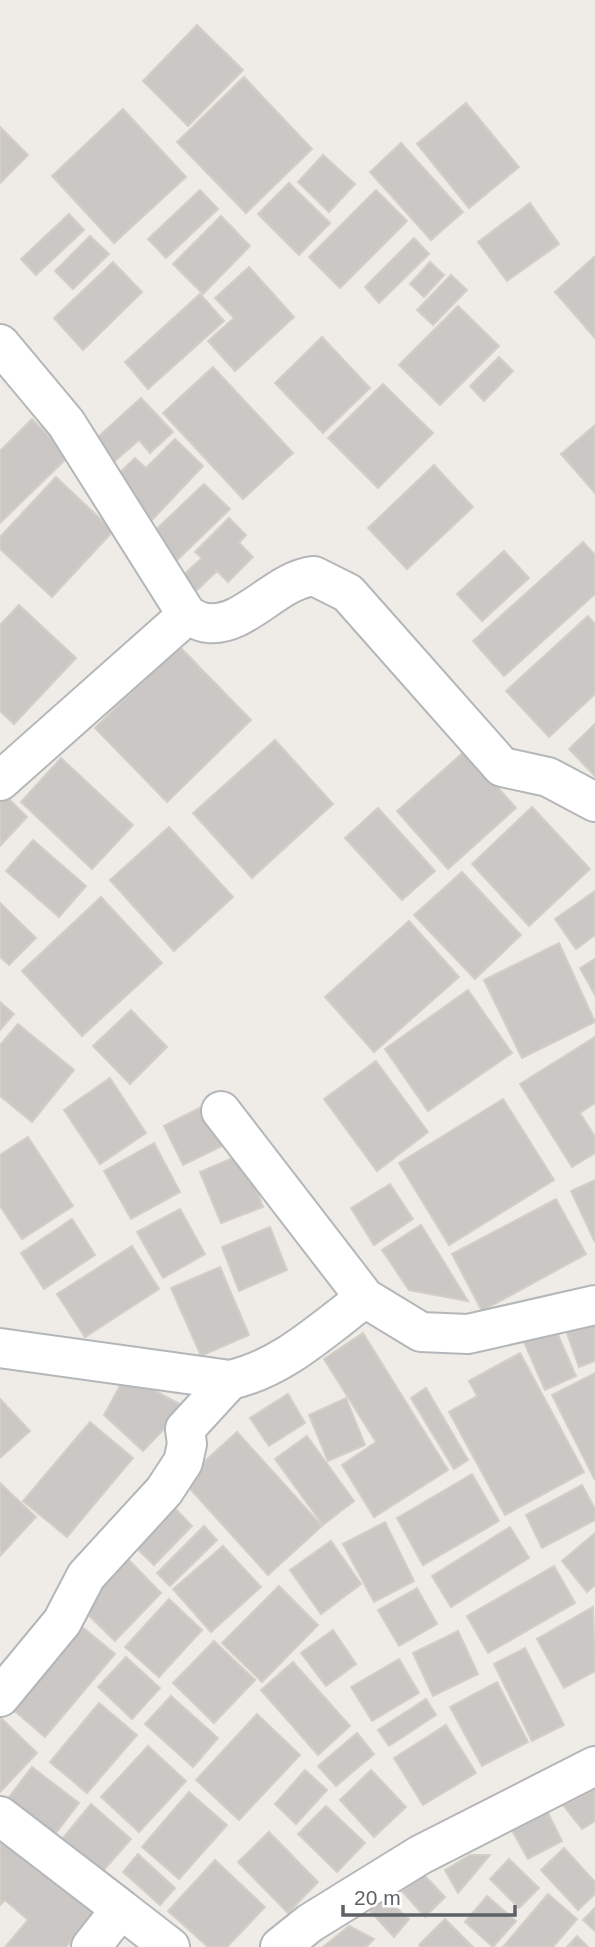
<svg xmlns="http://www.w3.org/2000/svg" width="595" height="1947" font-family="Helvetica,sans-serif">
<rect width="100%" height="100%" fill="#efece7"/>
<path fill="#cbc7c4" stroke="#d3cec6" stroke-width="2" d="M 197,25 L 243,70 L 188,126 L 143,81 Z
M 244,77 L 312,149 L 246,213 L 177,142 Z
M 466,103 L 519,167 L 469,208 L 417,144 Z
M 123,109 L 186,177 L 114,243 L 52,176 Z
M 0,127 L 28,155 L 0,183 Z
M 401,143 L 463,212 L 431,240 L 370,172 Z
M 323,155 L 355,184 L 329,212 L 298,182 Z
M 289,183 L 330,223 L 299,255 L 258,214 Z
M 200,190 L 218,209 L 166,258 L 148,239 Z
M 376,190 L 407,221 L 340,288 L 309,257 Z
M 530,203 L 559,244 L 507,281 L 478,242 Z
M 69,214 L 84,230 L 36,275 L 21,259 Z
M 221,216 L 250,246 L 203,294 L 173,264 Z
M 90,236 L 109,254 L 73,289 L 55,271 Z
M 414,238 L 429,254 L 379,303 L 365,287 Z
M 595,256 L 595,338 L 555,292 Z
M 113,262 L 142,292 L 83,350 L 54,318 Z
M 430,262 L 444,275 L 424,297 L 410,284 Z
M 249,267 L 294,317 L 235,371 L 208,341 L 234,318 L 215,298 Z
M 451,275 L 467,290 L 433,325 L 417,310 Z
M 200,294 L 224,321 L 148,389 L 125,362 Z
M 458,306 L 499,346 L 440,405 L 399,365 Z
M 322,337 L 370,388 L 323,433 L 275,383 Z
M 499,357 L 513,371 L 484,401 L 470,386 Z
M 213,367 L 293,453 L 243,499 L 163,413 Z
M 383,384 L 433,433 L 378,488 L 328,438 Z
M 141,398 L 173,432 L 150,453 L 139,440 L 108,467 L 89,445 Z
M 32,419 L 69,456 L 0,523 L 0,451 Z
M 595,425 L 595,493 L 561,454 Z
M 175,439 L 203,466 L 152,520 L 130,498 L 134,493 L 116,476 L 135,458 L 146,468 Z
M 434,465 L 473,507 L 407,569 L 368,528 Z
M 56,477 L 113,531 L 52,597 L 0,549 L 0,537 Z
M 204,484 L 230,509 L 173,564 L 148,537 Z
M 229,518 L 246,535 L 239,543 L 253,557 L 228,582 L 217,571 L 195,592 L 181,577 L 202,558 L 195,552 Z
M 583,542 L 595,555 L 595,594 L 504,676 L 473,641 Z
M 504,551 L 529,578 L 482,621 L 457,594 Z
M 19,605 L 76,658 L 14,724 L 0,711 L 0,625 Z
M 588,616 L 595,624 L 595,694 L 549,737 L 506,691 Z
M 179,646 L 251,720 L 167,802 L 95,728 Z
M 595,724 L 595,776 L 569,749 Z
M 275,740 L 333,804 L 252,878 L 193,813 Z
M 465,751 L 516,808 L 448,869 L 397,811 Z
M 61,758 L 133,825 L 92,869 L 21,802 Z
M 5,795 L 27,817 L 0,846 L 0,800 Z
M 532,807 L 590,869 L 529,926 L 472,864 Z
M 378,808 L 435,871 L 402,900 L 345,838 Z
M 169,827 L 233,897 L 174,951 L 110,880 Z
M 33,840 L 86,886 L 59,917 L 6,871 Z
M 462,872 L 521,935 L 475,979 L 414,915 Z
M 595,891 L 595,935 L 576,949 L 555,919 Z
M 101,897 L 162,963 L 82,1036 L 22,971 Z
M 0,903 L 36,938 L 9,965 L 0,957 Z
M 409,921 L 459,977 L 374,1052 L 325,997 Z
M 559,943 L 595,1022 L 522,1058 L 484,980 Z
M 595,959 L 595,995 L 580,968 Z
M 468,990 L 512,1053 L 428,1111 L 385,1049 Z
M 0,1002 L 14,1014 L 0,1030 Z
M 131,1010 L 167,1047 L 130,1084 L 93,1046 Z
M 18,1024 L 74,1070 L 32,1122 L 0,1096 L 0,1045 Z
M 595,1037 L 595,1103 L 580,1113 L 595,1137 L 595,1153 L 572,1167 L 520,1084 Z
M 376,1061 L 428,1132 L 377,1171 L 324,1099 Z
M 110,1078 L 146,1133 L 100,1164 L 64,1110 Z
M 503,1099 L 554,1180 L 449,1245 L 399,1163 Z
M 205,1105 L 224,1145 L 183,1165 L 164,1126 Z
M 28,1137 L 73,1206 L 22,1239 L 0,1206 L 0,1155 Z
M 154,1143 L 180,1192 L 131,1219 L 104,1171 Z
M 242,1154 L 263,1207 L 221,1223 L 200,1172 Z
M 595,1180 L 595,1242 L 571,1191 Z
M 390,1184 L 413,1219 L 374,1245 L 351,1208 Z
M 556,1199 L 586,1254 L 482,1311 L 452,1254 Z
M 180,1209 L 205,1254 L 163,1278 L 137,1232 Z
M 72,1219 L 95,1255 L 44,1289 L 21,1253 Z
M 421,1225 L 468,1301 L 409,1290 L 382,1250 Z
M 270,1227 L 287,1270 L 239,1291 L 222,1247 Z
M 132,1246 L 159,1289 L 85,1337 L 57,1294 Z
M 220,1267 L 249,1335 L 201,1356 L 171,1288 Z
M 595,1314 L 595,1361 L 579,1367 L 564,1325 Z
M 555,1328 L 576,1376 L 545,1390 L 524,1342 Z
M 363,1333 L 448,1470 L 374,1517 L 342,1465 L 376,1442 L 324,1359 Z
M 520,1353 L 584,1472 L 505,1515 L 449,1412 L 477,1396 L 469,1381 Z
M 595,1373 L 595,1480 L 552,1395 Z
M 126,1375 L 185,1407 L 143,1451 L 104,1415 Z
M 426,1388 L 468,1460 L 454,1469 L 411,1398 Z
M 288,1394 L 305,1423 L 269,1446 L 250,1418 Z
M 346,1398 L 365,1445 L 328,1461 L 309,1415 Z
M 0,1399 L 30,1431 L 0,1458 Z
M 90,1422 L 133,1458 L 67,1537 L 23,1501 Z
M 237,1432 L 322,1526 L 268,1575 L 183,1481 Z
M 307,1436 L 354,1501 L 323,1525 L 275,1459 Z
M 472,1474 L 499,1521 L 423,1565 L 397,1518 Z
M 0,1483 L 36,1517 L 0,1556 Z
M 582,1485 L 595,1509 L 595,1520 L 542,1548 L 526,1515 Z
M 165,1498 L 192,1526 L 154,1565 L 126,1538 Z
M 385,1522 L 414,1581 L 374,1602 L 343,1544 Z
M 204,1526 L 217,1540 L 170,1586 L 157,1573 Z
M 510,1527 L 529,1558 L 451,1607 L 432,1576 Z
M 595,1533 L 595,1585 L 587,1592 L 562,1561 Z
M 331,1541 L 361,1584 L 321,1614 L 290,1570 Z
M 223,1546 L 261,1587 L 211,1632 L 173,1589 Z
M 123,1554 L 161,1593 L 115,1641 L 76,1603 Z
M 554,1566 L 575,1603 L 488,1653 L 467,1616 Z
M 279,1586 L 318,1625 L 262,1682 L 222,1643 Z
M 417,1588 L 437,1624 L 399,1646 L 378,1610 Z
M 169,1599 L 202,1630 L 159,1677 L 125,1647 Z
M 593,1607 L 595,1671 L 564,1688 L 537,1639 Z
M 81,1626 L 115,1654 L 45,1737 L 11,1708 Z
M 333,1630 L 356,1664 L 326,1686 L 301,1653 Z
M 458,1631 L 478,1674 L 433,1696 L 413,1653 Z
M 214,1641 L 255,1680 L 214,1723 L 173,1683 Z
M 525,1648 L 564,1725 L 532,1741 L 494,1664 Z
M 126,1657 L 160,1688 L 132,1719 L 98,1687 Z
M 399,1659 L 419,1693 L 372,1721 L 351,1687 Z
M 293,1662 L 350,1726 L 318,1755 L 261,1690 Z
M 497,1682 L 528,1742 L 482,1766 L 450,1707 Z
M 171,1696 L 218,1738 L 193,1767 L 145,1724 Z
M 426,1699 L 436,1715 L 389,1746 L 378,1730 Z
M 99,1703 L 137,1735 L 87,1793 L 50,1762 Z
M 257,1714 L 300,1755 L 239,1820 L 196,1780 Z
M 0,1717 L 37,1753 L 0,1792 Z
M 446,1725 L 476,1773 L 423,1805 L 394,1758 Z
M 357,1733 L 374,1754 L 336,1786 L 318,1766 Z
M 148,1746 L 186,1781 L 139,1832 L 101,1797 Z
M 32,1767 L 79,1803 L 52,1838 L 6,1801 Z
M 305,1770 L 327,1790 L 296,1824 L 275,1804 Z
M 371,1770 L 406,1807 L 374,1837 L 340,1800 Z
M 595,1790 L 595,1821 L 582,1829 L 563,1805 Z
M 189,1792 L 227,1825 L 179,1879 L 142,1847 Z
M 91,1804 L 131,1839 L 102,1872 L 63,1838 Z
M 326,1806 L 365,1843 L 337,1872 L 298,1834 Z
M 546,1809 L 562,1841 L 528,1859 L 510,1827 Z
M 0,1831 L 95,1913 L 66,1947 L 5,1947 L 28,1920 L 5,1900 L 0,1905 Z
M 269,1832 L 318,1882 L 288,1913 L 238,1862 Z
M 564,1848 L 595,1882 L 595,1894 L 578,1910 L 541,1870 Z
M 138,1854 L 175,1888 L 160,1905 L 123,1872 Z
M 470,1855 L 490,1855 L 458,1893 L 445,1870 Z
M 509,1859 L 539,1888 L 519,1908 L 490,1879 Z
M 215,1860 L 265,1907 L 227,1947 L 208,1947 L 168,1911 Z
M 423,1874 L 445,1897 L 425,1917 L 402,1891 Z
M 548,1894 L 577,1919 L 553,1947 L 503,1947 Z
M 487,1896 L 516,1921 L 493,1947 L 465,1922 Z
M 386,1899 L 409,1919 L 394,1937 L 370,1911 Z
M 595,1908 L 595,1931 L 583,1920 Z
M 445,1919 L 473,1947 L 421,1947 L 419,1945 Z
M 349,1926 L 374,1939 L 366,1947 L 323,1947 Z
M 577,1936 L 588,1947 L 567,1947 Z"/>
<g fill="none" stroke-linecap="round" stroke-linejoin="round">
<defs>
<path id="minor" d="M 0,344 L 66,423 L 187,615
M 0,781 L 187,615 C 193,618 201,623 208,623 C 245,627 276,580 314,576 L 348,593 L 502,767 L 548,777 L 595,802
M 221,1111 L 365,1298 L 421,1332 L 468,1334 L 595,1305
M 0,1348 L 230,1380 C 283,1368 322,1330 365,1298
M 0,1697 L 62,1622 L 86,1576 L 164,1491 L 183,1462 L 187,1444 L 185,1429 L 230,1380
M 0,1816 L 121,1909
M 91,1947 L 121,1909 L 170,1947
M 280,1947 L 310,1923 L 420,1855 L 595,1766"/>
</defs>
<use href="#minor" stroke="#b4b7ba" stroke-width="42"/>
<use href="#minor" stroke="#fff" stroke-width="38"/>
</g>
<path d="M343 1905v10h172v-10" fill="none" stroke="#5e6266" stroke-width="3.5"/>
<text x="354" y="1905" font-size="21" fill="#5e6266" stroke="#ffffff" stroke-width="5" paint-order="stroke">20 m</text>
</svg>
